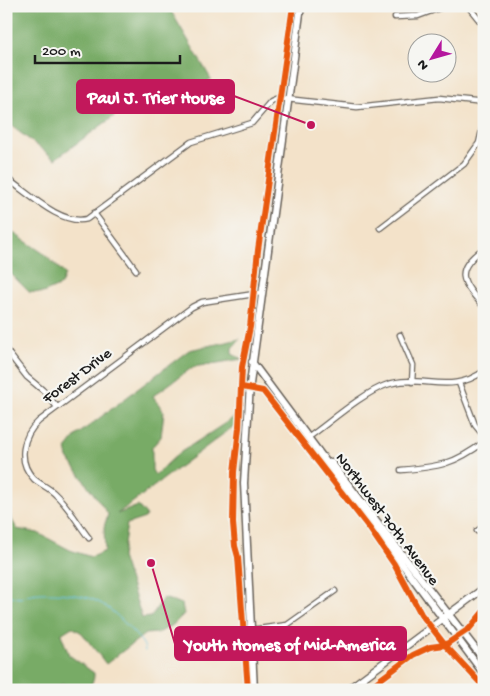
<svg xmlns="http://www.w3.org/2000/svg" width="490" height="696" font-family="'Gochi Hand',sans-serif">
<rect width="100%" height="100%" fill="#f6f6f2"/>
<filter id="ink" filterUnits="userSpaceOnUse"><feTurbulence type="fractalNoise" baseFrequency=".02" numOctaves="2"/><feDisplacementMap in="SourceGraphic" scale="10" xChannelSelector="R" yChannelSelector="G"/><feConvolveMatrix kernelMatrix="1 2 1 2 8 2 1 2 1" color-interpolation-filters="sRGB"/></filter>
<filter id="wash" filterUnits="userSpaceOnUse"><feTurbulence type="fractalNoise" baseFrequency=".0096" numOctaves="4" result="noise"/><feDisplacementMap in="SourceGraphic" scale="20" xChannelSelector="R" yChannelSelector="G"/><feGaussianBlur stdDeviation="1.12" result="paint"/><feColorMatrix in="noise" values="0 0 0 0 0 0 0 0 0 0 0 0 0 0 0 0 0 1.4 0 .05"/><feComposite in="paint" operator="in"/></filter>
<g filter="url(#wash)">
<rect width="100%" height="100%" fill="#f3e2c9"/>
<path fill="#78ab66" stroke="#4a6441" d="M 6,6 L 168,6 L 211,79 L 187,92 L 160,83 L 55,159 L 6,122 Z
M 6,228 L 43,253 L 65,274 L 61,285 L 43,293 L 29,292 L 6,269 Z
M 240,339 L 232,348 L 232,354 L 242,359 L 193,367 L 153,396 L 164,412 L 161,437 L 152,447 L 152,470 L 155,475 L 178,454 L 236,416 L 238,423 L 117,514 L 138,506 L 146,515 L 145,518 L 127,524 L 122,557 L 142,618 L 151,617 L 163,598 L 182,604 L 184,614 L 173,625 L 158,633 L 145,634 L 106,664 L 82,633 L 72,627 L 61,634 L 69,655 L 94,673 C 95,693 76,690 63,684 L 56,687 L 57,690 L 6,690 L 6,509 L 17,529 L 38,533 L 70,550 L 91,557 L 105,551 L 104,527 L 108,514 L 68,458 L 66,449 L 77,435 L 189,350 Z"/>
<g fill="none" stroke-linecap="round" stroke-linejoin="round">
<path stroke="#63c1e1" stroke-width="1" d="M 6,595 L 20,598 C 31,592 42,593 54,593 C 94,595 106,602 133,632 C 138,638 145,643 145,651"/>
</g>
</g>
<g filter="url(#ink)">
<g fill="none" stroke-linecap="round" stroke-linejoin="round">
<defs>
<path id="minor" d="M 468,6 L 484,26
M 395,17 L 418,16 L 445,6
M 6,178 C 27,192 61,226 87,219 L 191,142 L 252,123 L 271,101 L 278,98 L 357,107 L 439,98 L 484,103
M 94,213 L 136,270
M 380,228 L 464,164 L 479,143 L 484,122
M 484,248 C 453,271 461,281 484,307
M 400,335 L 413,365 L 412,382
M 6,350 L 27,377 L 45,392 L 57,407
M 459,383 L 475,425 L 484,436
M 309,437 C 330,422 363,393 386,385 C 421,373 450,396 484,371
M 401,470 C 437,467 454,465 484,442
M 477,531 L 484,526
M 89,538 C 78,524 69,507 56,495 C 50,488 41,485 34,479 C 17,462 22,436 39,421 L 192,307 L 202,302 L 261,293
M 251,630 L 287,625 L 335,591"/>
<path id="secondary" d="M 252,362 L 484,674
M 331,462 L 484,660
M 254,690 L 244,483 L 250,384 L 301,6
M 347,690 L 484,588"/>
</defs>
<use href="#minor" stroke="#676159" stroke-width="7"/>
<use href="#secondary" stroke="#676159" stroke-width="9"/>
<use href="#minor" stroke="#fff" stroke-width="4.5"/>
<use href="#secondary" stroke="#fff" stroke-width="6"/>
<defs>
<path id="cycleway" d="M 242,387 L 263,391 L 370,529 L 394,564 L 421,614 L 445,645 L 484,687
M 248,690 L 238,557 L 235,546 L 233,523 L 234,472 L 239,428 L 242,367 L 250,327 L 258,250 L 293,6
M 366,690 L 413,655 L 430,647 L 445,645 L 469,629 L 484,611"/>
</defs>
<use href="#cycleway" stroke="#f6f6f2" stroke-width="9"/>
<use href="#cycleway" stroke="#e8590c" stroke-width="6"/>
</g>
</g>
<g text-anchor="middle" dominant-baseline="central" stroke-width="4.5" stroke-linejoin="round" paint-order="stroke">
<g font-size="16" fill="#1c1c1c" stroke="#f6f6f2">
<text transform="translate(78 377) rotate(-37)">Forest Drive</text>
<text transform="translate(386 520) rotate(53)">Northwest 70th Avenue</text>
</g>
</g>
<path fill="none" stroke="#c2185b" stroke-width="2" d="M311 125L234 96M151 563L175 644"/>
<g fill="#c2185b" stroke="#f6f6f2" stroke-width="2">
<circle cx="311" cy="125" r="5"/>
<circle cx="151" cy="563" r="5"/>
</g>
<g fill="#c2185b" stroke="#c2185b" stroke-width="2">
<rect x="77" y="80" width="157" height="33" rx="5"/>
<rect x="175" y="627" width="231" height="33" rx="5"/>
</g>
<g font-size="18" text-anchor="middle" font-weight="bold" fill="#fff">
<text x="156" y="103">Paul J. Trier House</text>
<text x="290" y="650">Youth Homes of Mid-America</text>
</g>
<rect width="490" height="696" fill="none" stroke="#f6f6f2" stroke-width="25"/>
<g transform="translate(432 58) rotate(233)"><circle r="24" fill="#f6f6f2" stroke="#9f9f9c"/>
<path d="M0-4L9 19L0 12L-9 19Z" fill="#b5179e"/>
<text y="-8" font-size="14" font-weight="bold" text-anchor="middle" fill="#1c1c1c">N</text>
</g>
<path d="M35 55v8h145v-8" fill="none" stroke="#1c1c1c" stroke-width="2.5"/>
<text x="42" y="55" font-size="15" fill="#1c1c1c" stroke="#f6f6f2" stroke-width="4" paint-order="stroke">200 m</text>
</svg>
